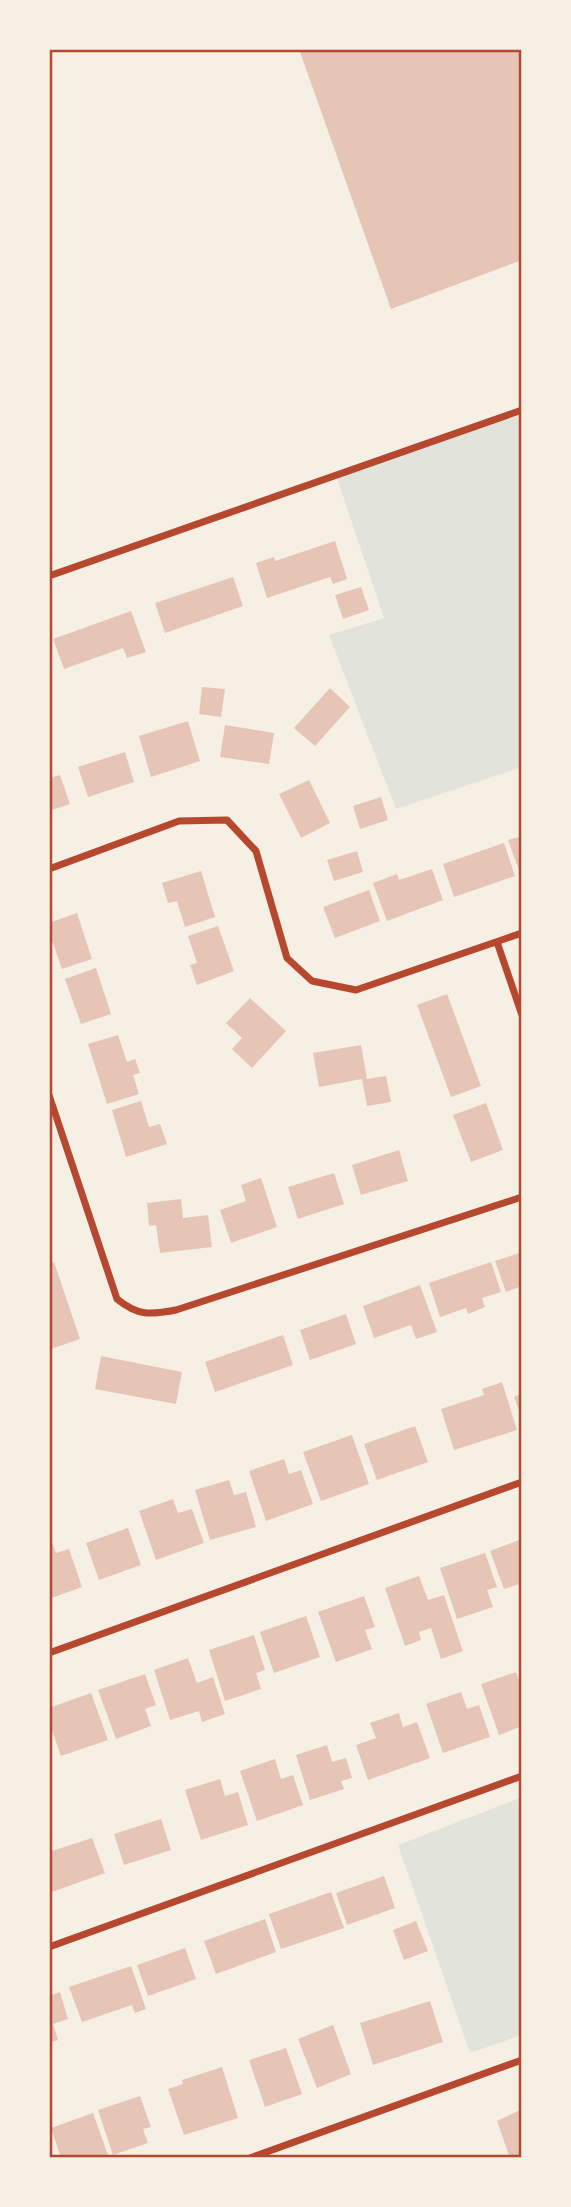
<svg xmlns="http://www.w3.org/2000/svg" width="571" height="2207" font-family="'Roboto Serif',serif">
<rect width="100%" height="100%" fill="#f6efe4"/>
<path fill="#e2e4dc" d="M 522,410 L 522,767 L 396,809 L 329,635 L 384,618 L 336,475 Z
M 522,1797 L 522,2035 L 470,2053 L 398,1845 Z"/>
<path fill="#e6c5b7" d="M 299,49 L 522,49 L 522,260 L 391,309 Z
M 335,541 L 347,579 L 333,584 L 330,577 L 267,598 L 256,563 L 274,557 L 275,561 Z
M 233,577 L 243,606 L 165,633 L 155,603 Z
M 361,587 L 369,610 L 343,619 L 335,595 Z
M 131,611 L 146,652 L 127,658 L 123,648 L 64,669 L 53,639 Z
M 202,687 L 225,689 L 221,717 L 199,714 Z
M 330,688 L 350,707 L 315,746 L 294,728 Z
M 188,721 L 200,761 L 151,777 L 139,736 Z
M 225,725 L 274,733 L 269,764 L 220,757 Z
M 125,752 L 134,782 L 88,797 L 78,767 Z
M 60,775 L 70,804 L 49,811 L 49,778 Z
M 309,780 L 330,823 L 301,838 L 279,794 Z
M 381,797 L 388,820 L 360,829 L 353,806 Z
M 522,836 L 522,872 L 520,873 L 508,840 Z
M 504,843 L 515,876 L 454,897 L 443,864 Z
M 357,851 L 363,872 L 334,881 L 327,860 Z
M 432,869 L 443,900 L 387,921 L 373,883 L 397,874 L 399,880 Z
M 201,871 L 215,917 L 185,927 L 177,901 L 168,903 L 162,883 Z
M 369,890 L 380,921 L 335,938 L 323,907 Z
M 77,913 L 92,959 L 62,969 L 49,932 L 49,923 Z
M 218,926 L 234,971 L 197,985 L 190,965 L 197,963 L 188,936 Z
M 96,968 L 111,1014 L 81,1024 L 65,979 Z
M 447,994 L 481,1086 L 451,1097 L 417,1005 Z
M 250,998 L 286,1031 L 252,1068 L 232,1049 L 242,1038 L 226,1023 Z
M 118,1035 L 127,1062 L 135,1059 L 140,1073 L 133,1075 L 139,1094 L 107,1104 L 88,1044 Z
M 361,1045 L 367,1079 L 386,1076 L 391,1102 L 367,1106 L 362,1079 L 319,1087 L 313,1053 Z
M 141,1101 L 149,1127 L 160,1124 L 167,1144 L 126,1157 L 112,1110 Z
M 486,1103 L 503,1150 L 471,1162 L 453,1115 Z
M 399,1150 L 408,1181 L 361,1195 L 352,1165 Z
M 334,1173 L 344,1204 L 298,1219 L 288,1187 Z
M 261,1178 L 277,1227 L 231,1243 L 220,1210 L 246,1201 L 241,1185 Z
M 181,1199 L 183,1218 L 208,1215 L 212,1247 L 160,1253 L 156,1225 L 149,1226 L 147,1203 Z
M 522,1252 L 522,1286 L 506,1292 L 495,1261 Z
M 54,1262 L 80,1339 L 51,1349 L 49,1264 Z
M 491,1262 L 501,1292 L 482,1298 L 485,1307 L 468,1314 L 466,1308 L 440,1317 L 429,1283 Z
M 420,1285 L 437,1332 L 416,1339 L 411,1325 L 374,1338 L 363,1306 Z
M 346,1314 L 356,1344 L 310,1360 L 300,1330 Z
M 283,1335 L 293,1365 L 215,1392 L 205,1362 Z
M 101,1356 L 182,1372 L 176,1404 L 95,1389 Z
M 502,1382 L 517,1430 L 454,1450 L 441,1409 L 484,1395 L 482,1389 Z
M 522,1393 L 522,1418 L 514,1397 Z
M 415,1426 L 428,1462 L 377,1480 L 364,1444 Z
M 352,1435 L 369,1484 L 321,1501 L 303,1452 Z
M 284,1459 L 289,1474 L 301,1470 L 313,1504 L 266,1521 L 249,1471 Z
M 229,1480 L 234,1495 L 246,1492 L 256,1527 L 210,1540 L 195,1490 Z
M 173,1499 L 178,1513 L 192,1509 L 204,1543 L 156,1560 L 139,1511 Z
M 128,1528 L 141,1565 L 99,1580 L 86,1543 Z
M 522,1539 L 522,1583 L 504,1589 L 490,1551 Z
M 52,1542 L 56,1553 L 69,1549 L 82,1587 L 49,1599 L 49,1543 Z
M 485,1553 L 497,1587 L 487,1590 L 493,1607 L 457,1619 L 440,1568 Z
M 419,1576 L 428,1600 L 444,1595 L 463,1651 L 441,1659 L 431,1628 L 419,1632 L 421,1640 L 405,1646 L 385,1588 Z
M 364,1596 L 375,1627 L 365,1630 L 372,1649 L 336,1662 L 318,1612 Z
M 306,1616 L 320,1657 L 274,1673 L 260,1632 Z
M 254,1635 L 265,1670 L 256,1673 L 261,1689 L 225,1701 L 209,1650 Z
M 188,1658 L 197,1683 L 213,1677 L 225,1714 L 202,1722 L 199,1711 L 170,1720 L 154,1670 Z
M 516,1672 L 522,1690 L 522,1726 L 499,1735 L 481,1684 Z
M 145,1674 L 156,1705 L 145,1709 L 151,1726 L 116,1739 L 98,1690 Z
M 461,1692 L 467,1709 L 479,1705 L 490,1737 L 443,1753 L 426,1704 Z
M 91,1693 L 108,1740 L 61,1756 L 49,1722 L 49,1708 Z
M 399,1713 L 403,1727 L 417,1722 L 430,1758 L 368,1780 L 356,1745 L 376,1738 L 370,1723 Z
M 327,1745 L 332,1762 L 346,1758 L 352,1778 L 341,1781 L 344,1789 L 310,1800 L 296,1755 Z
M 275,1759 L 281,1779 L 293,1775 L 303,1805 L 257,1821 L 240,1771 Z
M 220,1779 L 225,1796 L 238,1792 L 248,1825 L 201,1840 L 185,1790 Z
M 161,1819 L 171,1850 L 124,1865 L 114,1834 Z
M 92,1838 L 105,1873 L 49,1893 L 49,1852 Z
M 384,1876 L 395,1908 L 347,1925 L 336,1893 Z
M 331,1892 L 344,1928 L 281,1949 L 269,1914 Z
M 265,1919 L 276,1952 L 216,1974 L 204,1941 Z
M 416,1921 L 428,1951 L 404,1960 L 393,1930 Z
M 185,1948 L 196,1979 L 148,1996 L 137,1965 Z
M 131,1966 L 146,2009 L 135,2013 L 132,2005 L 82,2022 L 69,1987 Z
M 60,1992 L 68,2019 L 53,2024 L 58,2040 L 49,2043 L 49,1996 Z
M 430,2001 L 443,2042 L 373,2065 L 360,2023 Z
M 333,2025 L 351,2074 L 317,2088 L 298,2039 Z
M 286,2048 L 302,2094 L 265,2107 L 249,2060 Z
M 222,2067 L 238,2118 L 184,2135 L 168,2089 L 183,2084 L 182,2080 Z
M 140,2096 L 151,2127 L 143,2129 L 148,2143 L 113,2155 L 98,2110 Z
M 522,2109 L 522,2158 L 510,2158 L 497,2121 Z
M 93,2113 L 109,2158 L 61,2158 L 51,2128 Z"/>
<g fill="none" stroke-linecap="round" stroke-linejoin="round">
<path stroke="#b5482f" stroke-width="7" d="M 49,576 L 522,410
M 49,869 L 179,821 L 227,820 L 256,851 L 287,958 L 312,981 L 356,990 L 522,933
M 497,942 L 522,1015
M 49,1095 L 117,1299 C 138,1316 150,1315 176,1310 L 522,1197
M 49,1653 L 522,1482
M 49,1947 L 522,1776
M 250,2158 L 522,2060"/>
</g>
<rect width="571" height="2207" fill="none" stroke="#f6efe4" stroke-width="102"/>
<rect x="51" y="51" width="469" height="2105" fill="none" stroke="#b5482f" stroke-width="2.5"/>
</svg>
